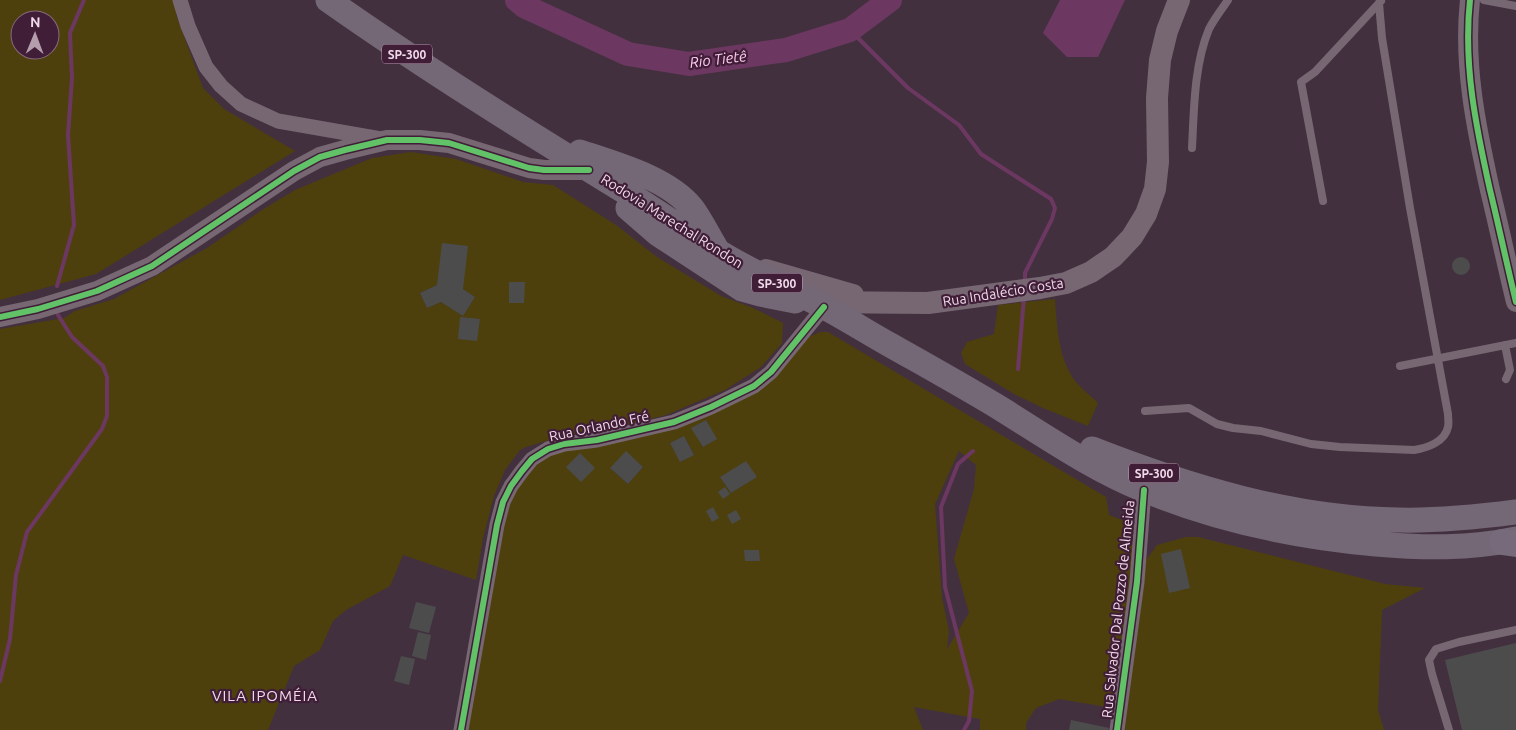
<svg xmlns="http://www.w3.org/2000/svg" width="1516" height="730" font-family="Ubuntu,sans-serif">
<rect width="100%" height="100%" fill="#43303f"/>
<path fill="#4d400c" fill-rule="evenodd" d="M 0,0 L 181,0 L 176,15 L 203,88 L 224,109 L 295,151 L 96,274 L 0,300 ZM 20,20 L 50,20 L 50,50 L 20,50 Z
M 411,152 L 456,159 L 523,182 L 553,185 L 616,225 L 657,257 L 721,296 L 753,308 L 783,323 L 782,343 L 761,367 L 725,390 L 666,415 L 605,430 L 559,437 L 526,447 L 520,450 L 505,470 L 494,496 L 483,538 L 476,580 L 403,555 L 390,586 L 346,610 L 333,621 L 320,650 L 294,666 L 268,730 L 0,730 L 0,329 L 64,318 L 75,311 L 114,299 L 207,248 L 262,210 L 295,190 L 372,158 ZM 509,282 L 524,282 L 524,303 L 509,302 ZM 437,285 L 463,289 L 475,297 L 463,316 L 441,302 L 427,308 L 420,293 Z
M 1055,299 C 1057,326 1058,355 1073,378 C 1079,387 1090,395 1098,403 L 1088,426 L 1043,408 L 1014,394 L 965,364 L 961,353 L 967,342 L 994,334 L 998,305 Z
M 820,332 L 828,332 L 1106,497 L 1109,515 L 1135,525 L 1127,626 L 1113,708 L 1059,699 L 1036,708 L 1026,723 L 1026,730 L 980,730 L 980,719 L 914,707 L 923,730 L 467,730 L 508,501 L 524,476 L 549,454 L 716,413 L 811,336 ZM 706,420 L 716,439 L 703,447 L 692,428 ZM 684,436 L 694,454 L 681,462 L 670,443 ZM 959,451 L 976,465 L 974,489 L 954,559 L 969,613 L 947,649 L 949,631 L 942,598 L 935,504 ZM 626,452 L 643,467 L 628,484 L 611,469 ZM 720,477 L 756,477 L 731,493 Z
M 1186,537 L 1198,537 L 1385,584 L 1425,588 L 1382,610 L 1378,710 L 1384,730 L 1122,730 L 1144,563 L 1157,545 Z"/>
<path fill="#6c3861" d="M 1060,0 L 1125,0 L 1098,57 L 1067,57 L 1043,33 Z"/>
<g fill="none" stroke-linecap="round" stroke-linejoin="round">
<path stroke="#6c3861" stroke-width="4" d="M 850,30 L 908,88 L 959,125 L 981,154 L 1051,199 L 1055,208 L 1052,219 L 1025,273 L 1025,282
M 57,286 L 74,225 L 68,135 L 72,78 L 70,33 L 84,0
M 1018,369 L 1024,297
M 0,681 L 10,639 L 16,575 L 27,532 L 102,429 L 107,416 L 107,377 L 103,366 L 72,337 L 58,315
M 964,730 L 969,721 L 972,691 L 945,587 L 941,507 L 958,464 L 973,451"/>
<path stroke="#6c3861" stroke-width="24" d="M 517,0 L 524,6 L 628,54 L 689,64 L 786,50 L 850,30 L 890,0"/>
</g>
<path fill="#4c4c4d" d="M 442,243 L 468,246 L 463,289 L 475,297 L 463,316 L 441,302 L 427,308 L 420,293 L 437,285 Z
M1452 266a9 9 0 1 1 18 0a9 9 0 1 1-18 0Z
M 509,282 L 525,282 L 524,303 L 509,303 Z
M 460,317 L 480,319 L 477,341 L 458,339 Z
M 706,420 L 717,439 L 703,447 L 691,428 Z
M 684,436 L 694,455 L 680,462 L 670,443 Z
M 626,451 L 643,467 L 628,484 L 610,468 Z
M 580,453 L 595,468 L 581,482 L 566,467 Z
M 746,461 L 757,477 L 731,493 L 720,477 Z
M 725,487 L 730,494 L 723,499 L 718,492 Z
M 713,507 L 719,518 L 712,522 L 706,511 Z
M 736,510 L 741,519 L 732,524 L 727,515 Z
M 1181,549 L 1190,588 L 1169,593 L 1161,554 Z
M 744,550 L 759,550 L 760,561 L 745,561 Z
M 416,602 L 436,607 L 429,633 L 409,628 Z
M 418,632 L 431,635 L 426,660 L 412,656 Z
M 1516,643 L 1516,730 L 1462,730 L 1445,660 Z
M 401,656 L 415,659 L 409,685 L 394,681 Z
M 1071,720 L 1109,728 L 1108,730 L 1069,730 Z"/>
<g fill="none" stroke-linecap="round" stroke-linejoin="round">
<path stroke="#776773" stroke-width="8" d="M 1484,0 L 1516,6
M 1192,148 C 1194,110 1194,65 1209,29 C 1214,19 1222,9 1228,0
M 1323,201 L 1301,82 L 1315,72 L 1381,1
M 1505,345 L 1510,370 L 1506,379
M 1400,366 L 1516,343
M 1145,411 L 1189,408 L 1217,424 L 1233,428 L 1261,431 L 1311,444 L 1340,447 L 1414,450 C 1427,448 1445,442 1448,427 C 1449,423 1448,418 1448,414 L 1410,208 L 1382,38 L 1379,3
M 1449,730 L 1432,674 L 1429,660 L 1436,649 L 1459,642 L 1516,630"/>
<path stroke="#776773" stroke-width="15" d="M 180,0 L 188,26 L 206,67 L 221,86 L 241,104 L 278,121 L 381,139
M 461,730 L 497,525 L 503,502 L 511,486 L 522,471 L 532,459 L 548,449 L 564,444 L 597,440 L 674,422 L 711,407 L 754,386 L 771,372 L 824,307
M 1117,730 L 1137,582 L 1144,490"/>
<path stroke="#776773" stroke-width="20" d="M 1470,0 C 1463,64 1476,127 1490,190 C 1499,227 1507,265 1516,302
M 0,317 L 38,309 L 97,291 L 152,266 L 294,171 L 320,157 L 345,150 L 387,140 L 420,140 L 449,143 L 529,168 L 544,170 L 589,170"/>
<path stroke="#776773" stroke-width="22" d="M 766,270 L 853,295
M 815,302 L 928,303 L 1040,288 L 1066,283 L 1091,272 L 1113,257 L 1132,237 L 1146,214 L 1155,189 L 1158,162 L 1157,98 L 1160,60 L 1167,31 L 1179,0"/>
<path stroke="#746776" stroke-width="25" d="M 328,0 C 426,69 529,133 632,196 C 660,213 687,233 716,250 C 746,269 779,284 811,300 C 839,314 865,331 892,346 C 929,367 967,388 1003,410 C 1048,438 1093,469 1142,489 C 1216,520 1297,537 1376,544 C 1423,548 1469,549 1516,539
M 580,152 C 616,164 668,178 692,208 C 701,220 708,235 716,248
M 628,208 L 658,234 L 742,289 L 760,294 L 795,301
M 1092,449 C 1189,487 1293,519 1398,520 C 1438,521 1477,517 1516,512"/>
<path stroke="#766a7b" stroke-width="26" d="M 1502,542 L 1516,544"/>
<defs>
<path id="cycleway" d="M 1470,0 C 1463,64 1476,127 1490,190 C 1499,227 1507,265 1516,302
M 0,317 L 38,309 L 97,291 L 152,266 L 294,171 L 320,157 L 345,150 L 387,140 L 420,140 L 449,143 L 529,168 L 544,170 L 589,170
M 461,730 L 497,525 L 503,502 L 511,486 L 522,471 L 532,459 L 548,449 L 564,444 L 597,440 L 674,422 L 711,407 L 754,386 L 771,372 L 824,307
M 1117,730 L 1137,582 L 1144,490"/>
</defs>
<use href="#cycleway" stroke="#401e38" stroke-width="9"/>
<use href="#cycleway" stroke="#61c268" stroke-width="6"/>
</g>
<g text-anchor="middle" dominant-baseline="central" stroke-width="4.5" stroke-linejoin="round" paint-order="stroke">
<g fill="#401e38" stroke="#bca2b5" stroke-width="1">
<rect x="382" y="44.5" width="50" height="19" rx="4"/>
<rect x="752" y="273.5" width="50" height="19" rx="4"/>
<rect x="1129" y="463.5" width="50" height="19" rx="4"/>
</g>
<g font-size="12" font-weight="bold" fill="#f1daea">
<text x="407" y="54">SP-300</text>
<text x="777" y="283">SP-300</text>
<text x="1154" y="473">SP-300</text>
</g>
<g font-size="14" fill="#f1daea" stroke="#401e38">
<text transform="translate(672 221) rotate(32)">Rodovia Marechal Rondon</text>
<text transform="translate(1003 292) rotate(-9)">Rua Indalécio Costa</text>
<text transform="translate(599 426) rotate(-12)">Rua Orlando Fré</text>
<text transform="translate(1118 609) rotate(-84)">Rua Salvador Dal Pozzo de Almeida</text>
</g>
<g font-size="15" font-style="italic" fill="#fdcaf0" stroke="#401e38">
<text transform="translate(718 59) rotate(-7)">Rio Tietê</text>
</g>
<g font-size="15" letter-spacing="1" fill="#f1daea" stroke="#401e38">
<text x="265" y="695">VILA IPOMÉIA</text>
</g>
</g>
<g transform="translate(35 35) rotate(1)"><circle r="24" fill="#401e38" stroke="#87697f"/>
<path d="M0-4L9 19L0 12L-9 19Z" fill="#b49eae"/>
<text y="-8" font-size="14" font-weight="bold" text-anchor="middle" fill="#f1daea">N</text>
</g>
</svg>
